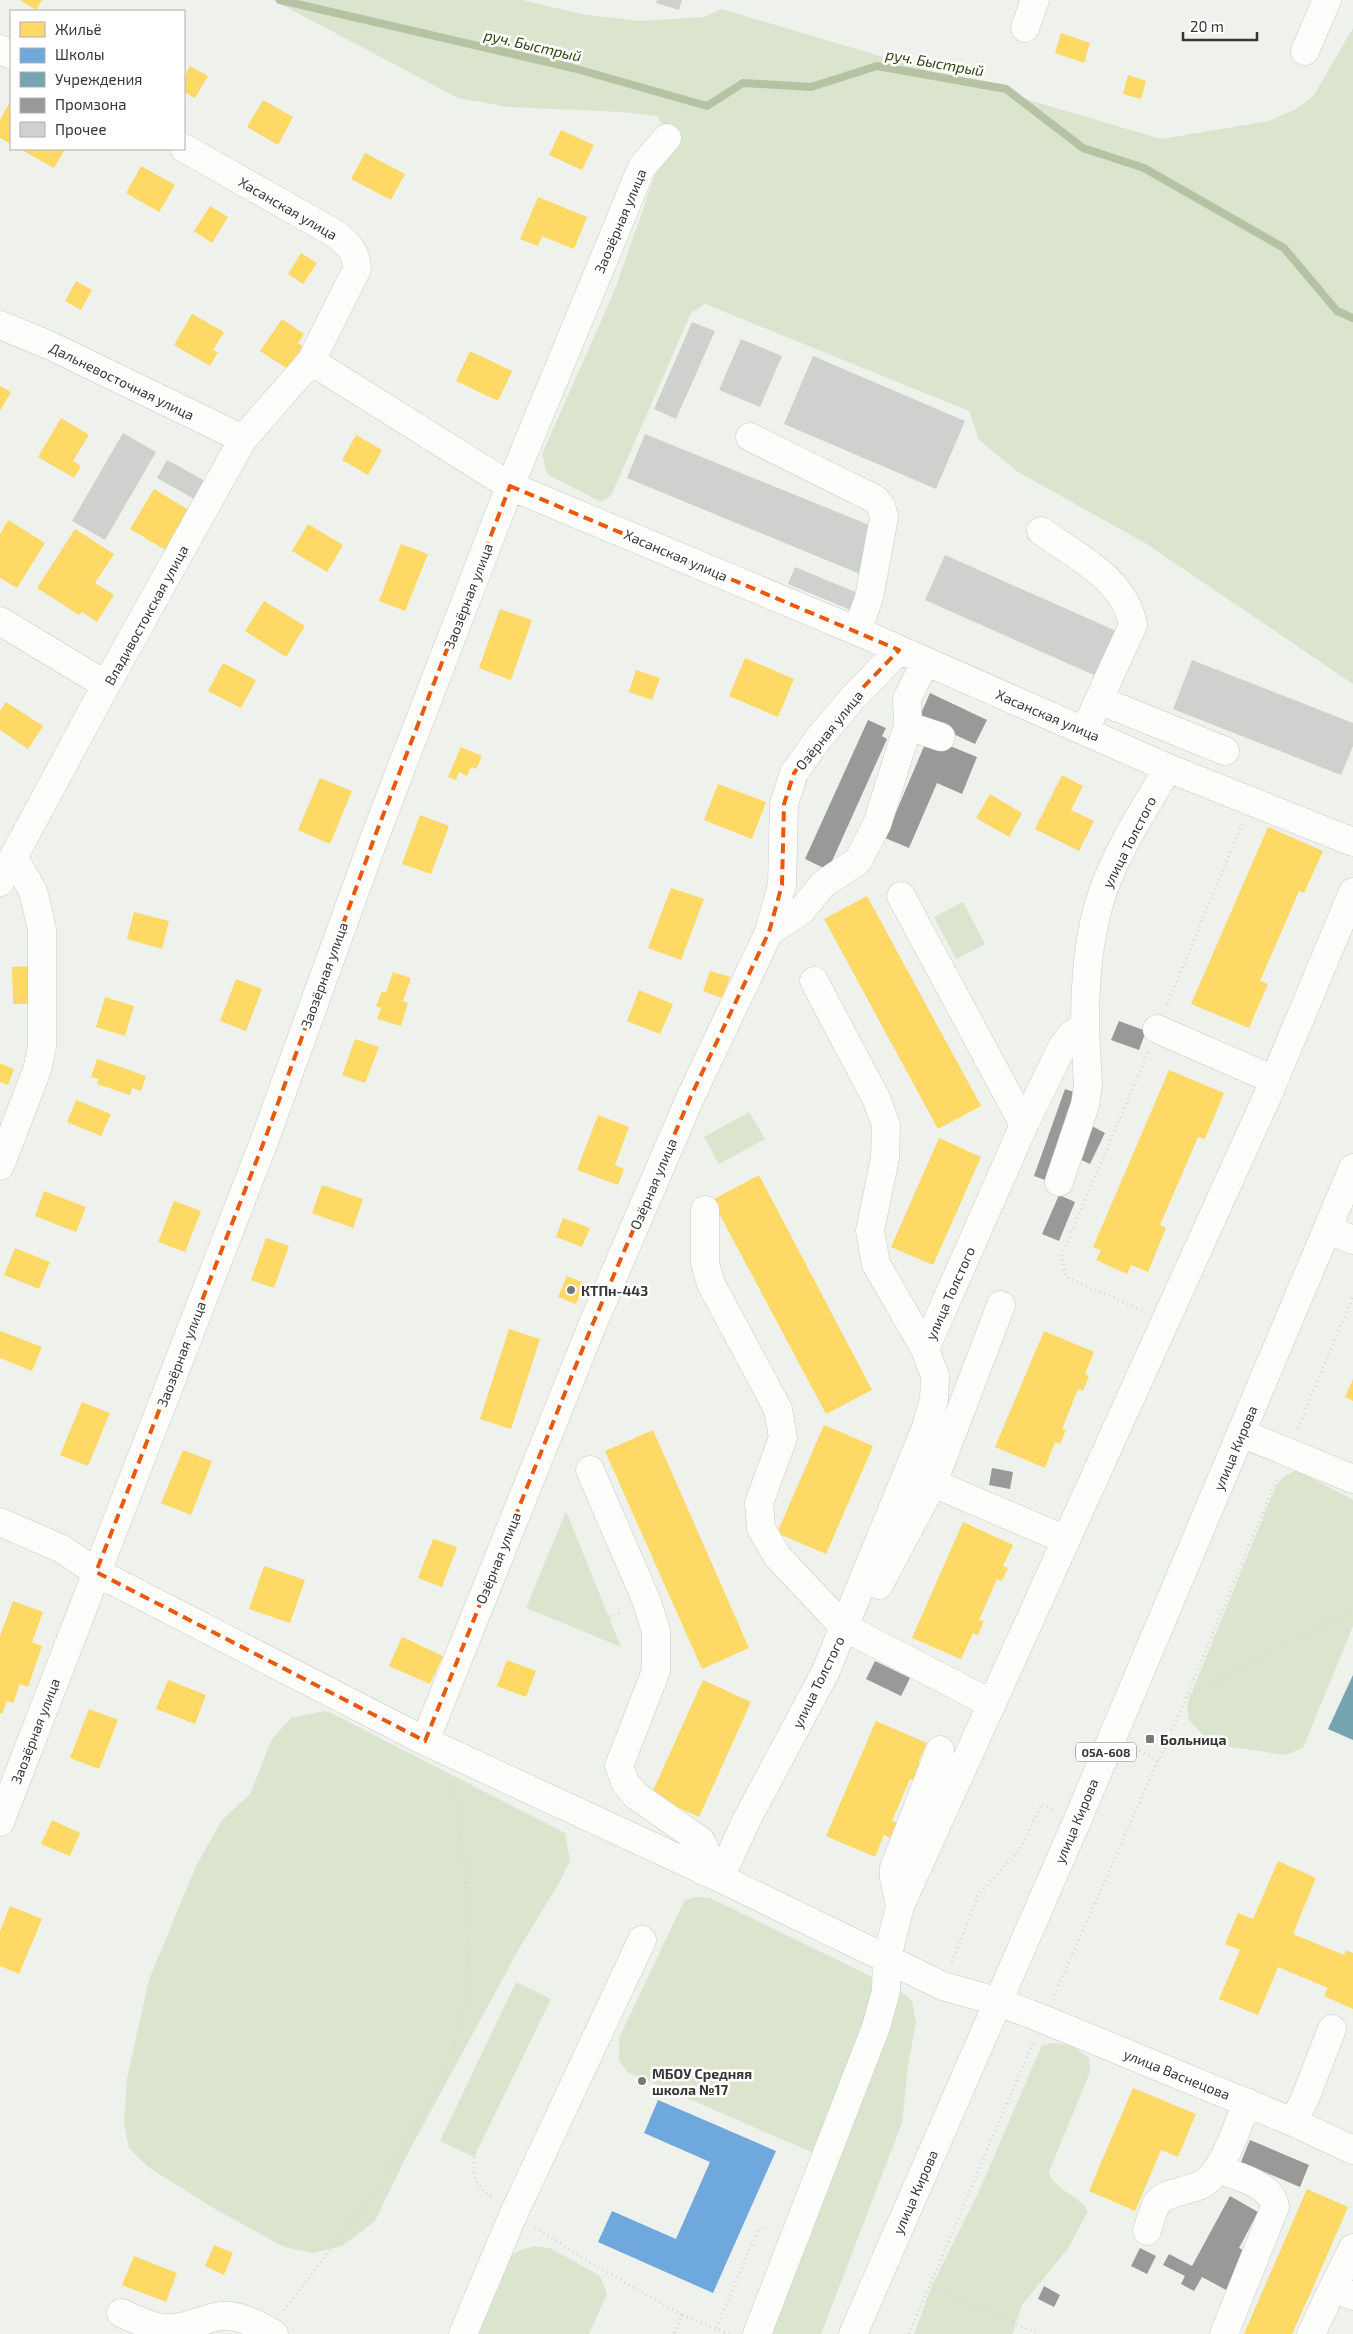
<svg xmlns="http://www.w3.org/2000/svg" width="1353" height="2334" font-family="'Exo 2',sans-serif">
<rect width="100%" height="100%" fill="#eff1ed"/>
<path fill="#dbe5ce" d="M 273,0 L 522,0 L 582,14 L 639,21 L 704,17 L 721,9 L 1161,139 L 1269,121 L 1298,108 L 1314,95 L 1353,28 L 1353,684 L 1145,543 L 1018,472 L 979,440 L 969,411 L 705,304 L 691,313 L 611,496 L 601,502 L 547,474 L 542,454 L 614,292 L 669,135 L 657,116 L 622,112 L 509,107 L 458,98 Z
M 963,902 L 985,944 L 956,959 L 934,917 Z
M 749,1112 L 765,1139 L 719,1164 L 704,1137 Z
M 1296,1470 L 1353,1500 L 1353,1626 L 1303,1748 L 1285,1755 L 1224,1746 L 1204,1736 L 1189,1720 L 1187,1704 L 1276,1486 L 1282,1478 Z
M 566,1511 L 621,1647 L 526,1608 Z
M 324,1711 L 331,1713 L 565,1833 L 570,1861 L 559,1883 L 520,1947 L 409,2151 L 375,2221 L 342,2246 L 313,2253 L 284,2247 L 215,2209 L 148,2167 L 129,2148 L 124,2124 L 127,2079 L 149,1979 L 197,1864 L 222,1820 L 250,1794 L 272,1739 L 291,1718 Z
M 695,1897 L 710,1898 L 899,1990 L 912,2001 L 916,2023 L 908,2065 L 902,2123 L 821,2334 L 772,2334 L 832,2161 L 627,2072 L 619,2060 L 619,2038 L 684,1901 Z
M 516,1982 L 551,1999 L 474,2157 L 440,2141 Z
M 1052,2043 L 1070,2045 L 1089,2058 L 1090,2072 L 1049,2172 C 1054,2190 1079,2195 1088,2211 L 1069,2247 L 1022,2305 L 1012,2334 L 914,2334 L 932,2285 L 979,2191 L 1042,2045 Z
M 534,2246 L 550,2248 L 600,2276 L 607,2294 L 589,2334 L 475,2334 L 509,2258 L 518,2251 Z"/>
<path fill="#ffd966" d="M 20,0 L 42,0 L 36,10 Z
M 1061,33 L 1090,43 L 1084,63 L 1055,53 Z
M 190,66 L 208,76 L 195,98 L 184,92 L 184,78 Z
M 1128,75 L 1146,81 L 1141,99 L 1123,94 Z
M 11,100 L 11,144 L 0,138 L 0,120 Z
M 263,100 L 293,117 L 278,145 L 247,127 Z
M 561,130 L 594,145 L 582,170 L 549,155 Z
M 20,149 L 65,149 L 54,168 Z
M 365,153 L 405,174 L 391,200 L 351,179 Z
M 141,166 L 175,185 L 159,212 L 126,193 Z
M 538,197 L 587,217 L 574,249 L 542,236 L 538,246 L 520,239 Z
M 210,206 L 228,217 L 212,243 L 194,231 Z
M 301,253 L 317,263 L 303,284 L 288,274 Z
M 76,281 L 92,290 L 81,310 L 65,301 Z
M 192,314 L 224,332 L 213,350 L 218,352 L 210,366 L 174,345 Z
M 282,319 L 304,334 L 298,343 L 307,349 L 291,371 L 260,351 Z
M 470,351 L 512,371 L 498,401 L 456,381 Z
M 0,386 L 11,392 L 0,411 Z
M 61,418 L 89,435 L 73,461 L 81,466 L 74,478 L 38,457 Z
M 356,435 L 382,450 L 368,475 L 342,460 Z
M 154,489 L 194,513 L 169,552 L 130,529 Z
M 8,520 L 45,543 L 17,588 L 0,578 L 0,534 Z
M 308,524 L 343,545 L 327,572 L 292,551 Z
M 75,529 L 114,554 L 95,583 L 114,595 L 97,622 L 82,612 L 79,615 L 37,588 Z
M 401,544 L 428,554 L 405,611 L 379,601 Z
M 264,601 L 305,626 L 286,657 L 245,631 Z
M 500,609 L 532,620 L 511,680 L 479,668 Z
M 745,658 L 794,679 L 778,717 L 729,696 Z
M 223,663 L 256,680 L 241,708 L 208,691 Z
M 636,670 L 660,678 L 652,700 L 629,692 Z
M 6,702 L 43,726 L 28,749 L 0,730 L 0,711 Z
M 461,747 L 482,756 L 476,769 L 471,767 L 467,776 L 459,772 L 456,780 L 448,777 Z
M 1062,775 L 1083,786 L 1071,810 L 1094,821 L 1079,851 L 1035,829 Z
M 320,778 L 352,791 L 330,844 L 298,830 Z
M 718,784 L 766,802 L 752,839 L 704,820 Z
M 990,794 L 1022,813 L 1009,837 L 976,818 Z
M 420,815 L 449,826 L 431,874 L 402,864 Z
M 1268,827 L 1323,851 L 1304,893 L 1299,891 L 1260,981 L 1268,984 L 1249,1028 L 1191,1004 Z
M 671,888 L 704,899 L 681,960 L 648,948 Z
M 867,896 L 981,1106 L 938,1129 L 824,919 Z
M 134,912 L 169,921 L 162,949 L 127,939 Z
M 30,966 L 31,1004 L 13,1004 L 12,967 Z
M 710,971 L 730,977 L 722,998 L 703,991 Z
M 393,972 L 411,978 L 403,1001 L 408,1003 L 401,1026 L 377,1019 L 381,1008 L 376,1006 L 382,991 L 386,993 Z
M 236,979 L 262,989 L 246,1031 L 220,1021 Z
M 639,990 L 673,1004 L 660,1034 L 627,1021 Z
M 105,997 L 134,1006 L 125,1036 L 96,1027 Z
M 355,1039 L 379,1047 L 365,1083 L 342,1075 Z
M 97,1059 L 146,1076 L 141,1091 L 132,1088 L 130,1095 L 97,1084 L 99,1079 L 91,1077 Z
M 0,1063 L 14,1069 L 8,1085 L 0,1082 Z
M 1169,1070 L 1224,1093 L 1205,1139 L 1198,1137 L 1160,1225 L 1166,1228 L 1148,1272 L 1131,1265 L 1127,1274 L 1096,1260 L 1101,1250 L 1093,1247 Z
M 76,1100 L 111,1114 L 101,1136 L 67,1122 Z
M 598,1115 L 629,1127 L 615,1165 L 624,1169 L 618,1185 L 577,1170 Z
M 939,1138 L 981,1157 L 933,1265 L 891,1247 Z
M 759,1175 L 872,1390 L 826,1414 L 712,1200 Z
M 322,1185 L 363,1199 L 353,1228 L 312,1213 Z
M 44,1191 L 86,1207 L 76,1232 L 35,1216 Z
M 174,1201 L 201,1211 L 185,1252 L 158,1242 Z
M 563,1218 L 590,1228 L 582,1247 L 556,1237 Z
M 266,1238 L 289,1246 L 274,1288 L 251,1280 Z
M 15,1248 L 50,1262 L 39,1289 L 4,1275 Z
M 567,1276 L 584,1283 L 576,1304 L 558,1297 Z
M 509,1329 L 540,1339 L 511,1429 L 480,1419 Z
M 0,1331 L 42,1347 L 32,1371 L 0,1358 Z
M 1044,1331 L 1094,1352 L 1085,1374 L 1089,1376 L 1083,1391 L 1078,1389 L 1062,1429 L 1066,1430 L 1060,1444 L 1055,1442 L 1045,1468 L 995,1447 Z
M 1353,1379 L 1353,1401 L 1345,1397 Z
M 82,1402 L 110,1413 L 88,1466 L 60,1455 Z
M 824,1425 L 873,1446 L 826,1554 L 777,1533 Z
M 653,1430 L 749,1648 L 702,1669 L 605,1451 Z
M 183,1450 L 212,1461 L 191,1515 L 161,1503 Z
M 963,1522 L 1013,1545 L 1003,1566 L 1008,1568 L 1002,1581 L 997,1579 L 979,1620 L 984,1621 L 978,1635 L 973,1633 L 961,1659 L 912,1638 Z
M 433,1539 L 457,1547 L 442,1587 L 418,1578 Z
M 264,1566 L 305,1580 L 290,1623 L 249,1609 Z
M 13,1601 L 43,1612 L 32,1642 L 42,1646 L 28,1687 L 20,1684 L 13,1703 L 7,1701 L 2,1714 L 0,1713 L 0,1636 Z
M 402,1637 L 443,1656 L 430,1684 L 389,1666 Z
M 507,1660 L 536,1671 L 526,1697 L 497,1686 Z
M 168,1680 L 206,1695 L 195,1724 L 156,1709 Z
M 703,1680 L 751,1702 L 699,1817 L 651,1795 Z
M 89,1709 L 118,1720 L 99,1769 L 70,1758 Z
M 876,1721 L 927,1743 L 918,1763 L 922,1765 L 915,1781 L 910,1779 L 892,1821 L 897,1823 L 890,1838 L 884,1835 L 875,1857 L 826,1836 Z
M 52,1820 L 80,1833 L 70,1856 L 41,1844 Z
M 1278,1861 L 1316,1878 L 1293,1934 L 1344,1955 L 1346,1950 L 1353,1953 L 1353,2009 L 1324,1996 L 1328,1988 L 1278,1967 L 1258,2015 L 1219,1999 L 1240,1950 L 1225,1944 L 1238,1913 L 1253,1919 Z
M 10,1906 L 42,1919 L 19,1974 L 0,1966 L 0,1931 Z
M 1133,2088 L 1196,2114 L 1178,2157 L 1161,2150 L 1135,2211 L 1089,2191 Z
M 1307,2189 L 1348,2207 L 1315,2283 L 1292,2334 L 1244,2334 Z
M 214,2245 L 233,2253 L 224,2275 L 205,2266 Z
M 134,2256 L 177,2273 L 166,2302 L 122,2285 Z"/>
<path fill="#6fa8dc" d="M 658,2100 L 776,2151 L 713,2293 L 598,2242 L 612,2211 L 676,2239 L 710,2162 L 644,2133 Z"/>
<path fill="#76a5af" d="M 1353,1675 L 1353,1740 L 1328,1729 Z"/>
<path fill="#999" d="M 930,693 L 987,720 L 975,744 L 919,718 Z
M 868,720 L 886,728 L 882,736 L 887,739 L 828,870 L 805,859 Z
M 928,737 L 977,757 L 962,794 L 937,783 L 909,848 L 885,838 Z
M 1119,1021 L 1146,1031 L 1139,1050 L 1111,1040 Z
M 1065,1089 L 1082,1095 L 1051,1182 L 1034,1176 Z
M 1092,1126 L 1105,1133 L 1090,1164 L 1077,1158 Z
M 1059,1195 L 1075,1202 L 1059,1241 L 1042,1234 Z
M 992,1468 L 1013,1472 L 1010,1489 L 989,1485 Z
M 875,1661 L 910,1678 L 901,1696 L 866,1679 Z
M 1250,2140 L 1309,2165 L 1300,2187 L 1241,2162 Z
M 1230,2196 L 1258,2212 L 1239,2248 L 1247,2252 L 1228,2291 L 1202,2277 L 1194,2291 L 1181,2284 L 1185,2276 L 1163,2265 L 1169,2254 L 1192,2266 Z
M 1140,2248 L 1156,2256 L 1147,2274 L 1131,2266 Z
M 1044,2286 L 1060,2295 L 1054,2307 L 1038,2299 Z"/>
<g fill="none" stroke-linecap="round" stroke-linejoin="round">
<path stroke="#b6c3a3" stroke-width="8" d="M 280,0 L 573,68 L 707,106 L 743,83 L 811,87 L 877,66 L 1006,89 L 1083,148 L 1144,168 L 1284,248 L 1337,311 L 1353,318"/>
</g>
<path fill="#cfd1ce" d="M 657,0 L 682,0 L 679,10 L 656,3 Z
M 692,322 L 715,331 L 676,419 L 654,409 Z
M 741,339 L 782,356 L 760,407 L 719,390 Z
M 813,356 L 965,421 L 936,489 L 784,424 Z
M 123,433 L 156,452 L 105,540 L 72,521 Z
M 645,434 L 879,529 L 860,574 L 627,478 Z
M 167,460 L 207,482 L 196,500 L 157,478 Z
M 945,555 L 1123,634 L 1103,679 L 925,600 Z
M 795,567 L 860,594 L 853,611 L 788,584 Z
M 1192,660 L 1353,723 L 1353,746 L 1341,775 L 1173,709 Z"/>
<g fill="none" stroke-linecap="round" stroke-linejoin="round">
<defs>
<path id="minor" d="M 1025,28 L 1035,0
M 0,49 L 11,55
M 1305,51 L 1327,0
M 0,325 L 49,345 L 243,439
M 311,361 L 510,486 L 857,631 L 1168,768 L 1353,842
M 750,437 L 875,499 L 881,506 L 884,517 L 869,598 L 857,631
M 1041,531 C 1076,556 1125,579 1133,625 L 1085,730
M 0,621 L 106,685
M 1099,700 L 1225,751
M 908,726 L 941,737
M 0,882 L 106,685 L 243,439 L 311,361 L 357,269 C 356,251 348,243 334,233 L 184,148
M 901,896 L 1024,1125
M 769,932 L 802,910 L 823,884 L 858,861 L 877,824 L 908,726 L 907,699 L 925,662
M 1157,1029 L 1274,1080
M 0,1166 L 37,1070 L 42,1047 L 42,929 L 33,891 L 14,858
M 1059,1182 L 1085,1105 L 1088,1086 L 1085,1027
M 705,1210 L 705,1263 L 711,1284 L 778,1409 L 783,1438 L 759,1503 L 761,1528 L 777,1556 L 844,1627 L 992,1704
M 1327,1229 L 1353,1240
M 925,1349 L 1024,1125 L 1062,1047 L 1072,1034 L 1085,1027 C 1085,981 1088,935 1103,891 C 1118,849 1146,806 1168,768
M 1241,1433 L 1353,1479
M 590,1470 L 647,1602 L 656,1631 L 656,1671 L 619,1766 L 625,1782 L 635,1795 L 701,1841 L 706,1852 L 705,1872
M 933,1483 L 1066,1540
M 0,1522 L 62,1549 L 96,1572 L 425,1741 L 720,1878 L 943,1986 L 999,2002 L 1043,2019 L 1293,2122 L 1353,2150
M 879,1585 L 933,1483 L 1001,1305
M 425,1741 L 591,1328 L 691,1096 L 769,932 L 782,885 L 784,804 L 794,773 L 819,738 L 851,700 L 899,650
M 0,1822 L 265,1139 L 375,836 L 510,486 L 642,167 L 667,138
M 720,1878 L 747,1819 L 825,1673 L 925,1430 L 934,1400 L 935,1376 L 925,1349 L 876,1264 L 870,1231 L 885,1158 L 886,1125 L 876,1098 L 814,981
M 900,1906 L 894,1878 L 894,1868 L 940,1750
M 1293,2122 L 1304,2101 L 1332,2029
M 1217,2169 C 1236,2176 1272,2184 1275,2207 L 1224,2334
M 1147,2231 C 1150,2222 1152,2213 1156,2205 C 1165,2188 1196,2194 1210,2178 C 1228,2158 1237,2127 1247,2102
M 1353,2248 L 1333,2288 L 1353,2296
M 121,2313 C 133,2318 148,2326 161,2328 C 180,2330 197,2322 215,2317 C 235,2312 257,2324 274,2334
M 463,2334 L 514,2213 L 642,1940
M 757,2334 L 876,2027 L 886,1991 L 887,1958 L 900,1906 L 1267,1097 L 1353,892
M 1311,2334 L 1333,2288"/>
<path id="major" d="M 853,2334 L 1077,1821 L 1353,1168"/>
</defs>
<use href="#minor" stroke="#cbccc9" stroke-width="29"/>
<use href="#major" stroke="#cbccc9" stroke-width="29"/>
<path stroke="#d6d7d6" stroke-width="3" stroke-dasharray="1 4" stroke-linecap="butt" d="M 1167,1005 L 1242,824
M 1142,1310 L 1066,1277 L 1061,1257 L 1148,1052
M 1298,1428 L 1353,1296
M 609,1617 L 623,1612
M 1186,1698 L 1353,1609
M 1135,1748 L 1158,1761
M 952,1962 L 978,1895 L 1020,1849 L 1042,1804 L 1053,1809
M 1054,1995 L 1186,1698 L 1278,1476
M 474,2157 C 473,2179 475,2185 493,2198
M 535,2227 L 591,2263 L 682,2315 L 674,2334
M 929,2287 L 1040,2334
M 284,2310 L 373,2195 L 434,2096 L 454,2044 L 466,2002 L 468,1949 L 465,1870 L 453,1783
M 682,2315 L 729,2334
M 716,2328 L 758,2230 L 764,2227 L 770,2227
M 909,2334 L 1033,2042"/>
<use href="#minor" stroke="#fdfdfc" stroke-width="28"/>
<use href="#major" stroke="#fdfdfc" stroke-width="28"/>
</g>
<path fill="none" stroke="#e8590c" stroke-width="4" stroke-dasharray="10 6" stroke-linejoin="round" d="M 510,486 L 899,650 L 851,700 L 794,773 L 784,804 L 782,885 L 769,932 L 691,1096 L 591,1328 L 425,1741 L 96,1572 L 265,1139 L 375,836 Z"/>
<g fill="#777975" stroke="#fff" stroke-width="2">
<circle cx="571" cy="1290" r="5"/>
<rect x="1145" y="1734" width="10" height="10" rx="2.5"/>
<circle cx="642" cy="2081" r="5"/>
</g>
<g text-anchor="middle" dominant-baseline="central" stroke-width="5" stroke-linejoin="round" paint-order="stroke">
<rect fill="#fff" stroke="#737472" stroke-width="1" x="1076" y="1742.5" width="60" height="19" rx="4"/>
<g font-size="12" font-weight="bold" fill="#373835">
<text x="1106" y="1752">05А-608</text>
</g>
<g font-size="14" fill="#373835" stroke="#fff">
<text transform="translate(288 208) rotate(30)">Хасанская улица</text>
<text transform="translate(620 221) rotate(-67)">Заозёрная улица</text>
<text transform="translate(122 381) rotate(26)">Дальневосточная улица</text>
<text transform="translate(676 555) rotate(23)">Хасанская улица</text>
<text transform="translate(468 596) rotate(-69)">Заозёрная улица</text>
<text transform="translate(146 615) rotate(-61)">Владивостокская улица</text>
<text transform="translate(1048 715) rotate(23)">Хасанская улица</text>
<text transform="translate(829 730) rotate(-51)">Озёрная улица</text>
<text transform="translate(1129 842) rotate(-63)">улица Толстого</text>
<text transform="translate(324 975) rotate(-70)">Заозёрная улица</text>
<text transform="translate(653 1184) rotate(-67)">Озёрная улица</text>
<text transform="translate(950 1293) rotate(-66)">улица Толстого</text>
<text transform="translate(181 1354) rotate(-69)">Заозёрная улица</text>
<text transform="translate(1235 1448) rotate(-67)">улица Кирова</text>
<text transform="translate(498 1558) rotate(-68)">Озёрная улица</text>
<text transform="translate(818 1682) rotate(-64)">улица Толстого</text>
<text transform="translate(35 1731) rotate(-69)">Заозёрная улица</text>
<text transform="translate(1076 1821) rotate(-67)">улица Кирова</text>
<text transform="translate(1177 2074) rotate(22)">улица Васнецова</text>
<text transform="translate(915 2192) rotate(-66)">улица Кирова</text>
</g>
<g font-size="14" font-weight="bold" fill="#373835" stroke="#fff" text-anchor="start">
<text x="581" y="1290">КТПн-443</text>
<text x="1160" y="1739">Больница</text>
<text x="652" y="2073">МБОУ Средняя<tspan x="652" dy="16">школа №17</tspan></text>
</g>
<g font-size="15" font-style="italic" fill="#324312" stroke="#fff">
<text transform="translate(533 45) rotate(13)">руч. Быстрый</text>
<text transform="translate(935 62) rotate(10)">руч. Быстрый</text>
</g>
</g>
<rect x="10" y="10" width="175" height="140" fill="#ffffff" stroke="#afafae"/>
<rect x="20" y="22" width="25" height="15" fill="#ffd966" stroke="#afafae"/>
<text x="55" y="35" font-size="15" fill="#373835">Жильё</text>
<rect x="20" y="48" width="25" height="15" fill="#6fa8dc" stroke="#afafae"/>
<text x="55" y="60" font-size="15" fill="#373835">Школы</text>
<rect x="20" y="72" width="25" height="15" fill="#76a5af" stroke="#afafae"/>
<text x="55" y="85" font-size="15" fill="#373835">Учреждения</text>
<rect x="20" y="98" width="25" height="15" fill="#999999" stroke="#afafae"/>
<text x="55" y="110" font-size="15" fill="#373835">Промзона</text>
<rect x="20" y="122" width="25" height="15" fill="#cfd1ce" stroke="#afafae"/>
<text x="55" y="135" font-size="15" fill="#373835">Прочее</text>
<path d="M1183 32v8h74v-8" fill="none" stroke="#373835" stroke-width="2.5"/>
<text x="1190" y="32" font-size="15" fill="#373835" stroke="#ffffff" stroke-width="4" paint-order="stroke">20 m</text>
</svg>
